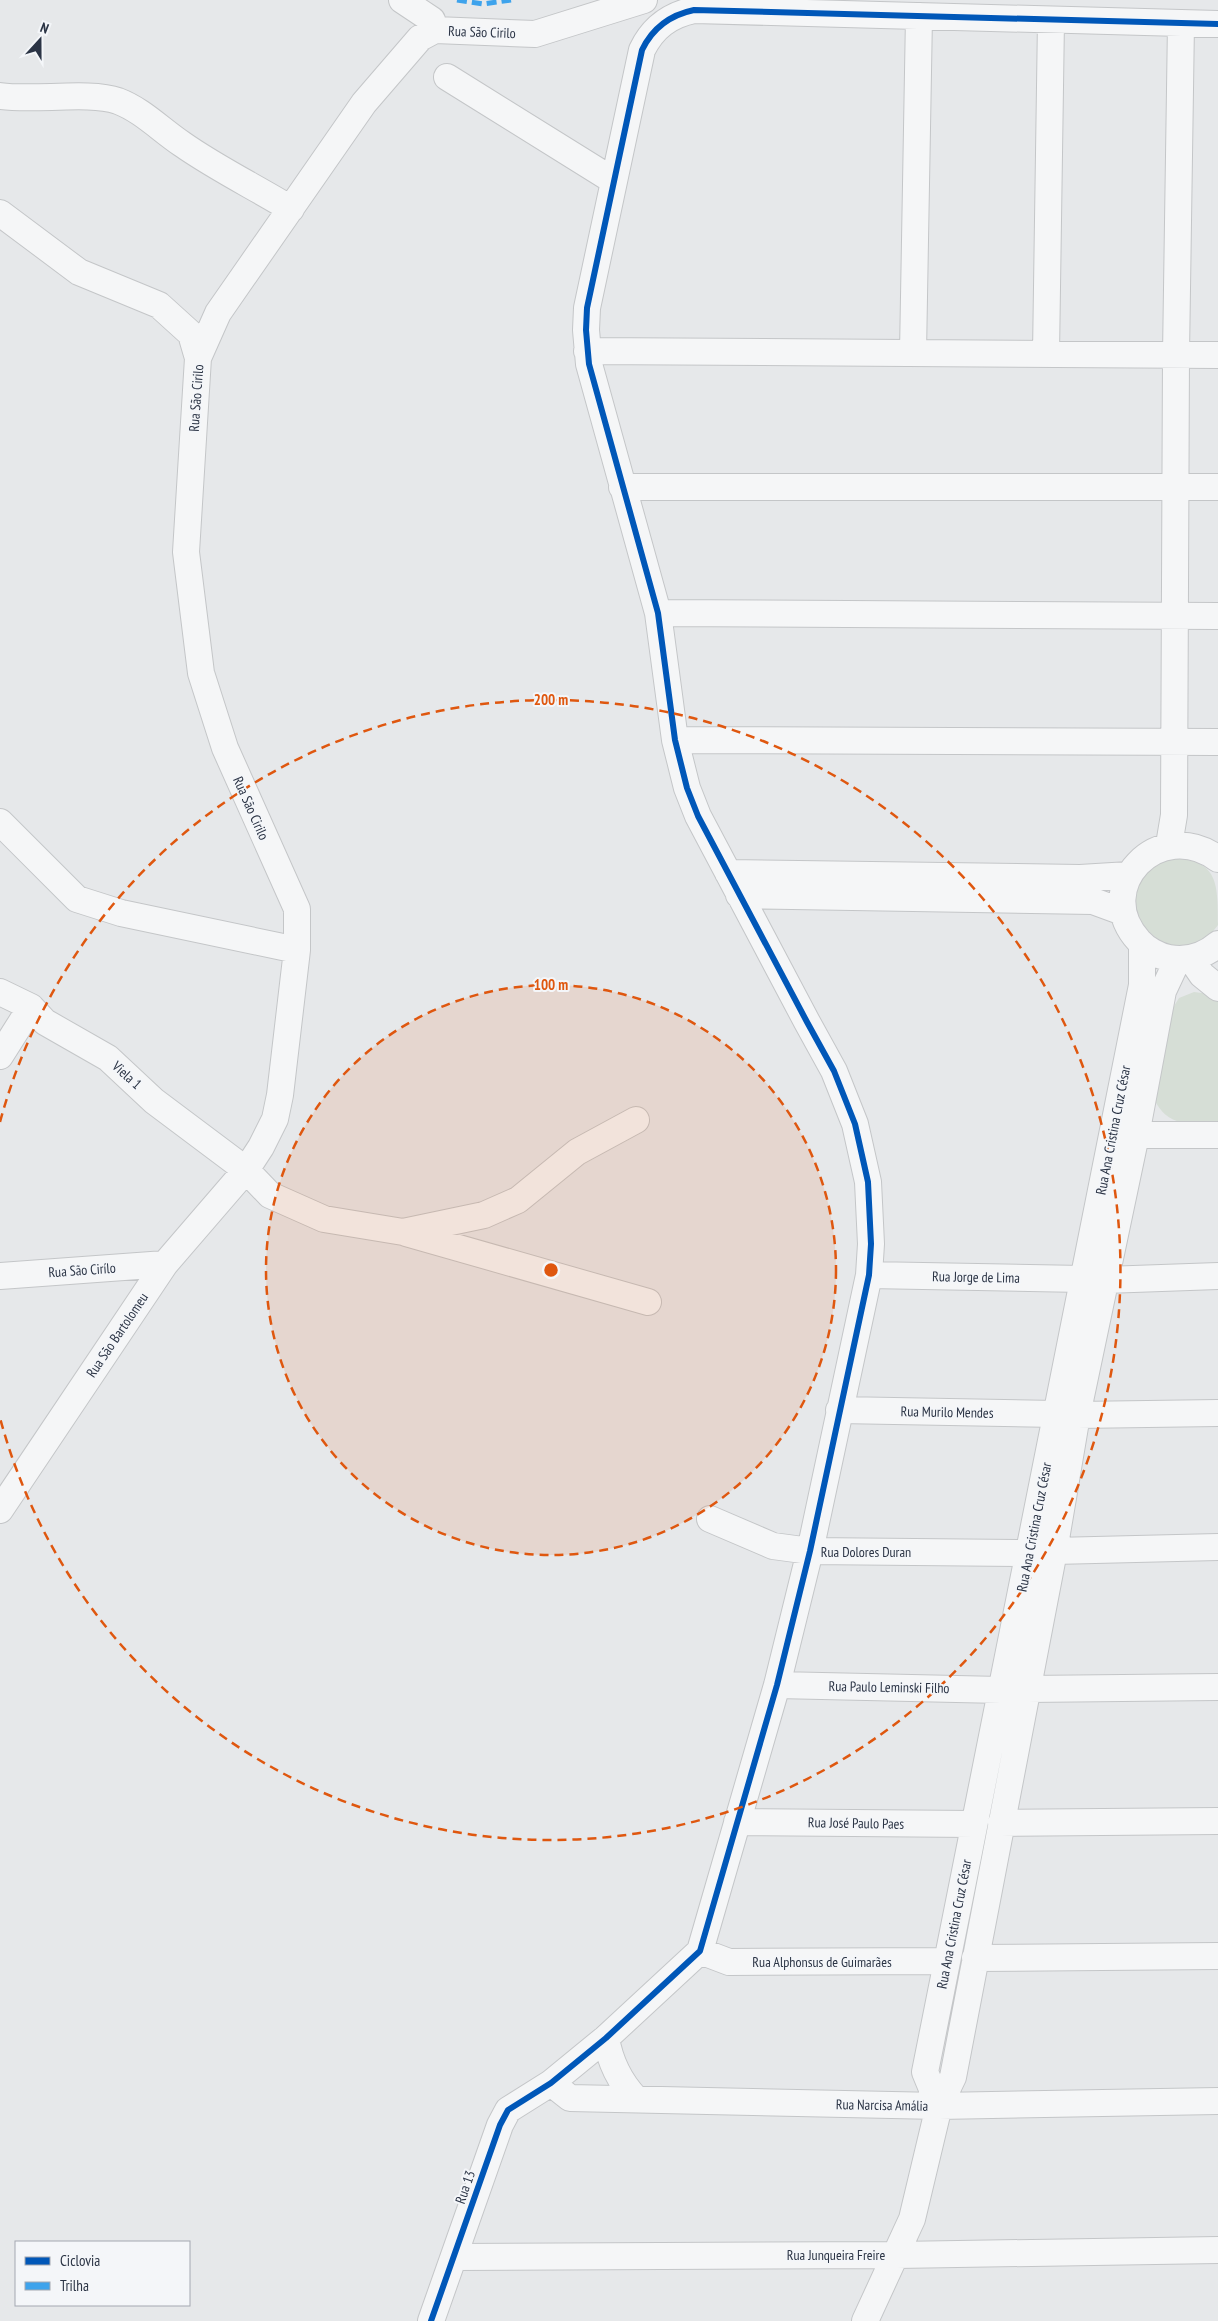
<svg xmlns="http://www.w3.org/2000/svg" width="1218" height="2321" font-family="'PT Sans Narrow',sans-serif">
<rect width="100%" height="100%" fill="#e6e8ea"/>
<path fill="#d6ded6" d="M 1172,858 C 1218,860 1218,882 1218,925 C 1175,986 1100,902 1154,866 C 1159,862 1166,861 1172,858 Z
M 1194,992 L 1209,994 L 1218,1000 L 1218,1124 C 1190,1123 1168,1128 1154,1099 L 1171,1011 L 1179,998 Z"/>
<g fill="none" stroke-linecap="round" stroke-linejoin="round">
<defs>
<path id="minor" d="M 402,0 L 432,20 L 435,30
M 447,77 L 614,181
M 0,96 C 34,101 89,91 118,101 C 142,110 161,130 182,144 C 216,168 255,187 291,209
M 0,213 L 79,272 L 159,305 L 191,334 L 198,358
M 587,351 L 1218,355
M 913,353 L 919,16
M 1046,354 L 1051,20
M 622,487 L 1218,487
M 658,613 L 1218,616
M 675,740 L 1218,742
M 0,822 L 77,899 L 121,913 L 297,950
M 1169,845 L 1174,815 L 1176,355 L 1181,23
M 1218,859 C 1159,815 1090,888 1139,941 C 1146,949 1158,956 1169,958 C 1187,961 1203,957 1218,944
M 728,873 L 1080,878 L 1129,875
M 739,895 L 1093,901 L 1123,912
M 1191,959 L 1202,975 L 1218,988
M 0,992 L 31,1007 L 45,1022 L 108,1058 L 154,1101 L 246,1170 L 270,1195 L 324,1219 L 403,1232 L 484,1215 L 518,1200 L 577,1152 L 636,1120
M 0,1056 L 31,1007
M 1136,1135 L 1218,1135
M 406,1233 L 648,1302
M 869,1275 L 1083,1279
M 0,1276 L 165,1264
M 1105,1280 L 1218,1276
M 839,1410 L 1056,1414
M 1077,1415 L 1218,1413
M 0,1510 L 165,1264 L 246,1170 L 261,1147 L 275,1119 L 280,1095 L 297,950 L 297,909 L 225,748 L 201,673 L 186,552 L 198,358 L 218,313 L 364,103 L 420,38 L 435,30 L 535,34 L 644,0
M 710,1519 L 773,1546 L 810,1551 L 1029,1553
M 1054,1551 L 1218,1547
M 777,1685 L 1001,1690
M 1027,1689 L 1218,1687
M 737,1822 L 974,1824
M 1001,1823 L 1218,1821
M 700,1951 L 729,1962 L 947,1961
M 975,1958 L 1218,1956
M 606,2038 C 610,2062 619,2081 636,2099
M 551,2083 L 570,2098 L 939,2106 L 1218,2101
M 939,2106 L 925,2072 L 1142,985 L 1142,945
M 454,2257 L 897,2255 L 1218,2250
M 431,2321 L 500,2125 L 508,2110 L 551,2083 L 606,2038 L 700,1951 L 777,1685 L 810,1551 L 869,1275 L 871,1244 L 868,1182 L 855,1124 L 834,1071 L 807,1022 L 698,816 L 687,788 L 675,740 L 658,613 L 589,364 L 586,330 L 587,308 L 642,50 C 653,27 670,15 694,10 L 1218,24
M 865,2321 L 912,2219 L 939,2106 L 953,2077 L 1054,1551 L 1077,1415 L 1136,1135 L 1163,991 L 1178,959"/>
</defs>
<use href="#minor" stroke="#c4c6c8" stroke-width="28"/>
<use href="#minor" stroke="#f5f6f7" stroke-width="26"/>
<path stroke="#3ea3ec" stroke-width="5" stroke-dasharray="10 5" stroke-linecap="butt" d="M 457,0 L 483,4 L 511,0"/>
<defs>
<path id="cycleway" d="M 431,2321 L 500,2125 L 508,2110 L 551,2083 L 606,2038 L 700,1951 L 777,1685 L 810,1551 L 869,1275 L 871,1244 L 868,1182 L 855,1124 L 834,1071 L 807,1022 L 698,816 L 687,788 L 675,740 L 658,613 L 589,364 L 586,330 L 587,308 L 642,50 C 653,27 670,15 694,10 L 1218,24"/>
</defs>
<use href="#cycleway" stroke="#f4f6f9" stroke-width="9"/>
<use href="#cycleway" stroke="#0057b8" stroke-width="6"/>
</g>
<circle cx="551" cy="1270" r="285" fill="#df570f" fill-opacity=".12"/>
<g fill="none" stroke="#df570f" stroke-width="2.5" stroke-dasharray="9 6">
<circle cx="551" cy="1270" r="285"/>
<path d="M0 1122A570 570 0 1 1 0 1418"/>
</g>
<g text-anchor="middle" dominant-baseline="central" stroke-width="4" stroke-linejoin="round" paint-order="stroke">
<g font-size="14" fill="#2b3445" stroke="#f4f6f9">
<text transform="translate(482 32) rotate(2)">Rua São Cirilo</text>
<text transform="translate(196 398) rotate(-86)">Rua São Cirilo</text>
<text transform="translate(251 808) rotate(66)">Rua São Cirilo</text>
<text transform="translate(127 1075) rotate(42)">Viela 1</text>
<text transform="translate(1113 1130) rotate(-79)">Rua Ana Cristina Cruz César</text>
<text transform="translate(82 1270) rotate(-4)">Rua São Cirílo</text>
<text transform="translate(976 1277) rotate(1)">Rua Jorge de Lima</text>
<text transform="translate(117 1335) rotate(-56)">Rua São Bartolomeu</text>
<text transform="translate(947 1412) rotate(1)">Rua Murilo Mendes</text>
<text transform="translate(1034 1527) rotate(-79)">Rua Ana Cristina Cruz César</text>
<text x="866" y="1552">Rua Dolores Duran</text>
<text transform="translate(889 1687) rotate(1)">Rua Paulo Leminski Filho</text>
<text transform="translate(856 1823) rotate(1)">Rua José Paulo Paes</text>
<text transform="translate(954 1924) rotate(-79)">Rua Ana Cristina Cruz César</text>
<text x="822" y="1962">Rua Alphonsus de Guimarães</text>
<text transform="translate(882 2105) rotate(1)">Rua Narcisa Amália</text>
<text transform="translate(465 2187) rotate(-71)">Rua 13</text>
<text x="836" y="2255">Rua Junqueira Freire</text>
</g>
</g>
<circle cx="551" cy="1270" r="8" fill="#df570f" stroke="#f4f6f9" stroke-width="2.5"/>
<g font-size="15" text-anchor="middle" font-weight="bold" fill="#df570f" stroke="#f4f6f9" stroke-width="4" stroke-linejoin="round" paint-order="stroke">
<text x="551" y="705">200 m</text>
<text x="551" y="990">100 m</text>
</g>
<rect x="15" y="2241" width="175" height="65" fill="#f4f6f9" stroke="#a4a8b1"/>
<rect x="25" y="2257" width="25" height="8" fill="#0057b8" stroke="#a4a8b1"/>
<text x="60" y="2266" font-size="15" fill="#2b3445">Ciclovia</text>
<rect x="25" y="2282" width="25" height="8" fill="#3ea3ec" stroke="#a4a8b1"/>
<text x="60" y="2291" font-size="15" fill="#2b3445">Trilha</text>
<g transform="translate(40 40) rotate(21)" stroke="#f4f6f9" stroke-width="4" paint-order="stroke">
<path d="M0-4L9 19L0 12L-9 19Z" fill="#2b3445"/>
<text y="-8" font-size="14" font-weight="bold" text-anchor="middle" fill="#2b3445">N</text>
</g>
</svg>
